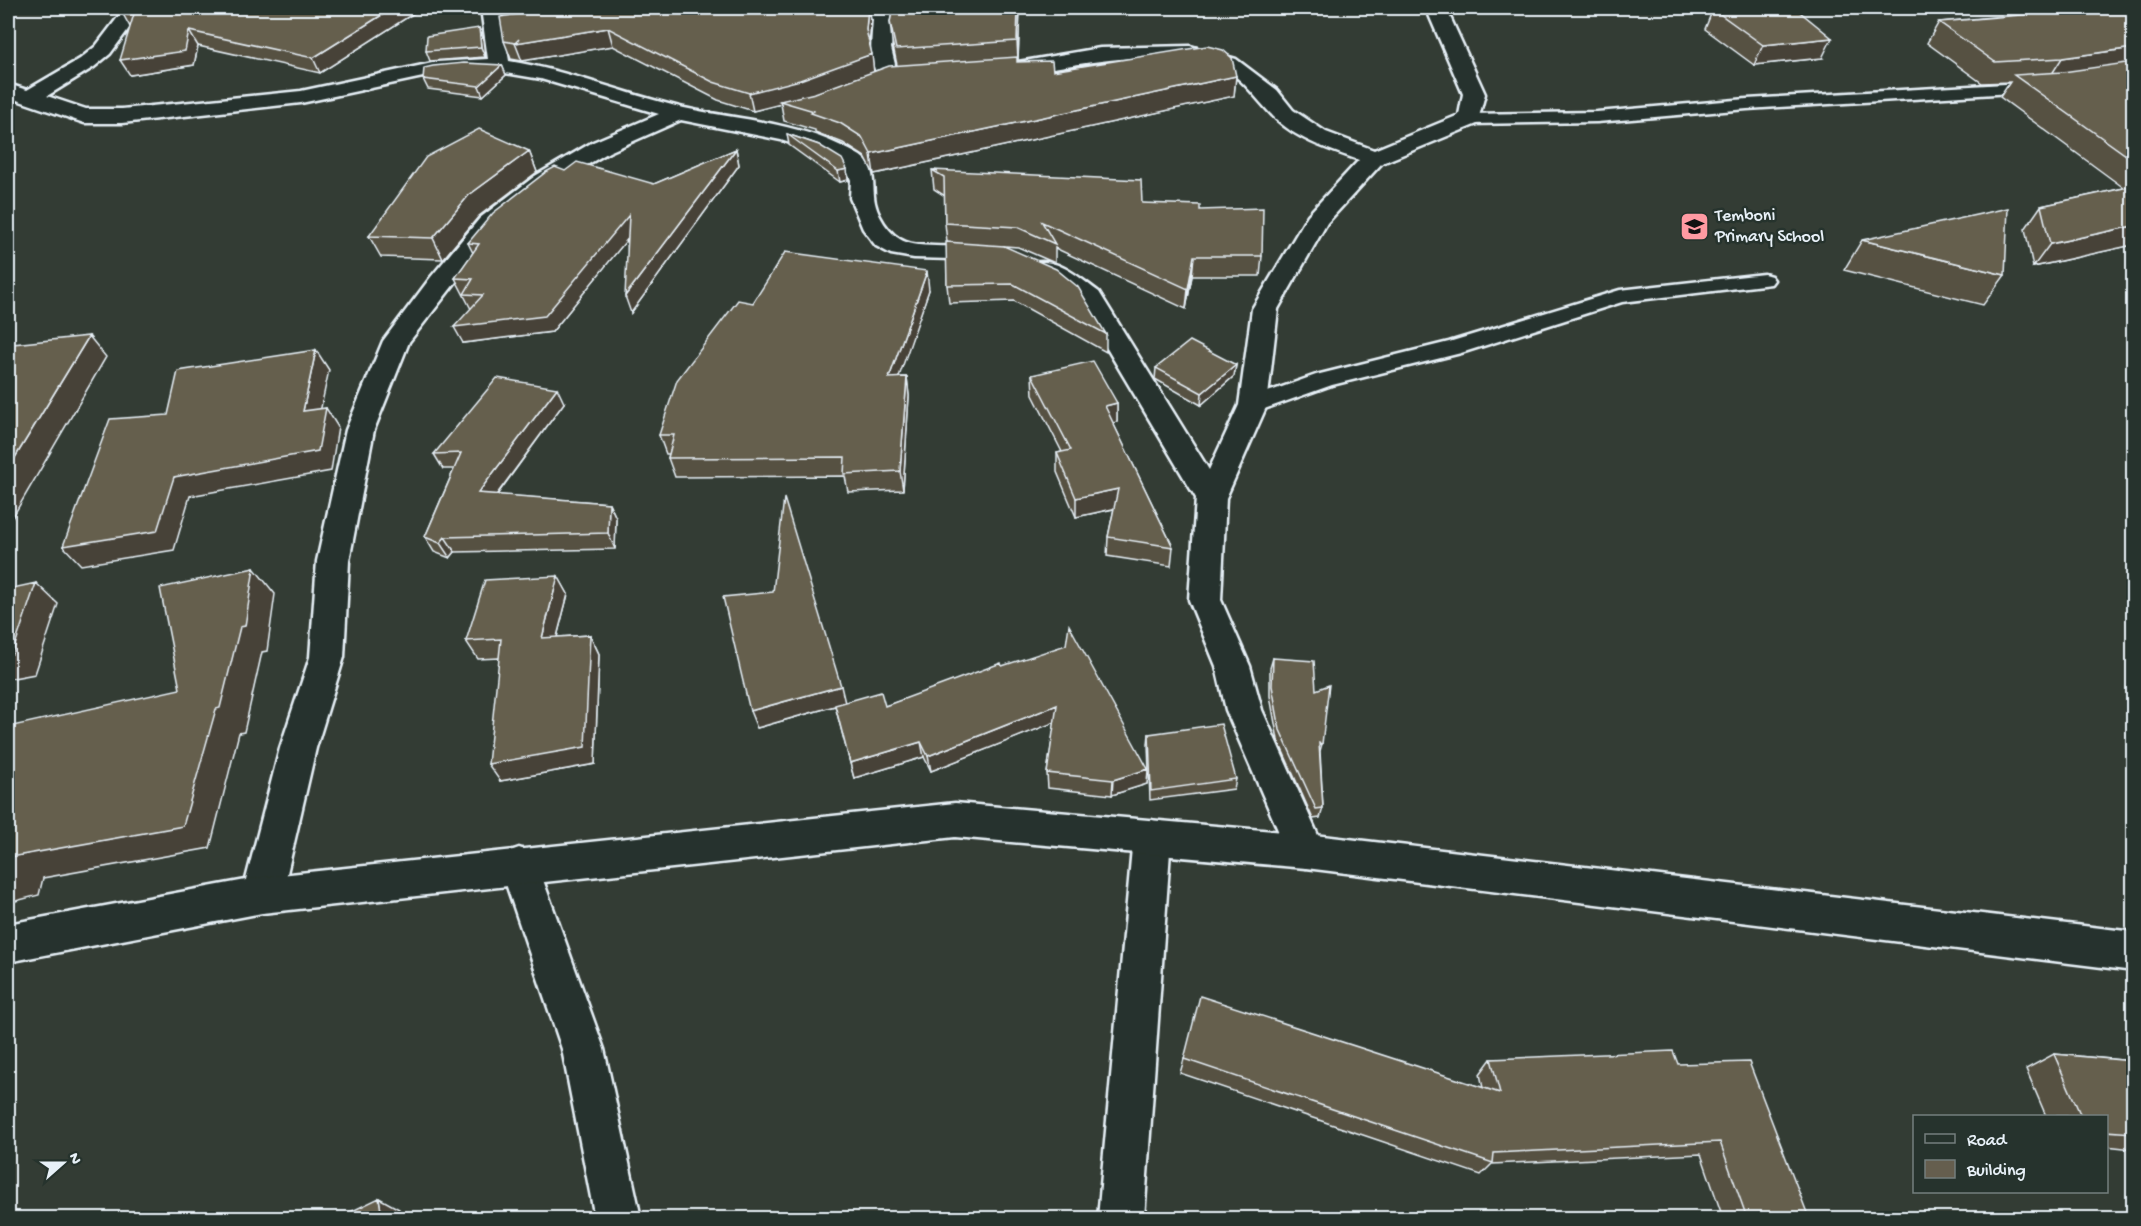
<svg xmlns="http://www.w3.org/2000/svg" width="2141" height="1226" font-family="'Gochi Hand',sans-serif">
<rect width="100%" height="100%" fill="#333c34"/>
<filter id="ink" filterUnits="userSpaceOnUse"><feTurbulence type="fractalNoise" baseFrequency=".0167" numOctaves="2"/><feDisplacementMap in="SourceGraphic" scale="12" xChannelSelector="R" yChannelSelector="G"/><feConvolveMatrix kernelMatrix="1 2 1 2 8 2 1 2 1" color-interpolation-filters="sRGB"/></filter>
<g filter="url(#ink)">
<g fill="none" stroke-linecap="round" stroke-linejoin="round">
<defs>
<path id="lane" d="M 2040,82 L 2049,87 L 2046,91 L 1747,109 L 1597,122 L 1469,124 L 1460,119 L 1469,114 L 1597,112 L 1747,99 Z
M 1764,274 L 1771,276 L 1774,280 L 1771,284 L 1622,302 L 1461,353 L 1332,385 L 1253,413 L 1245,410 L 1241,405 L 1245,400 L 1316,375 L 1449,342 L 1620,290 Z"/>
<path id="street" d="M 125,8 L 144,8 L 110,54 L 94,67 L 47,96 L 86,109 L 122,109 L 301,91 L 437,62 L 488,59 L 481,8 L 500,8 L 509,61 C 569,71 625,94 684,108 C 735,119 791,122 839,145 C 847,149 860,154 866,161 C 874,172 873,183 874,196 C 875,213 889,236 906,242 C 924,249 971,245 992,246 L 1001,248 L 1004,253 L 1001,258 L 992,260 L 914,258 L 891,254 L 876,246 L 863,229 L 850,198 L 851,180 L 846,168 L 822,154 L 781,140 L 681,120 L 609,152 L 551,186 L 498,228 L 409,342 L 374,430 L 349,561 L 344,657 L 316,748 L 282,895 L 276,908 L 262,913 L 248,908 L 242,895 L 280,748 L 310,657 L 317,561 L 346,430 L 383,341 L 431,277 L 480,218 L 535,176 L 593,142 L 659,114 L 541,79 L 499,72 L 468,71 L 437,74 L 301,103 L 122,123 L 84,123 L 8,97 L 8,84 L 27,90 L 80,59 L 96,46 Z
M 751,8 L 885,9 L 894,18 L 891,48 L 898,77 L 895,81 L 881,81 C 867,62 872,39 873,19 L 761,14 Z
M 1426,8 L 1446,8 L 1485,94 L 1477,124 L 1382,163 L 1327,223 L 1278,309 L 1267,405 L 1226,498 L 1221,600 L 1250,666 L 1262,710 L 1325,851 L 1320,863 L 1306,868 L 1292,863 L 1287,851 L 1226,710 L 1216,666 L 1189,600 L 1196,498 L 1080,303 C 1068,294 1037,277 1030,268 L 1034,263 C 1058,257 1081,279 1099,292 L 1209,470 L 1239,405 L 1252,309 L 1308,215 L 1359,160 C 1331,150 1300,141 1277,120 C 1259,103 1244,78 1221,67 C 1169,44 1062,67 1007,76 L 1000,74 L 997,70 L 1000,66 L 1007,64 L 1100,48 L 1190,46 L 1236,59 L 1277,90 L 1293,110 L 1326,132 L 1374,150 L 1459,115 L 1463,94 Z
M 1152,820 L 1165,825 L 1171,837 L 1144,1218 L 1098,1218 L 1133,837 L 1139,825 Z
M 519,848 L 533,853 L 538,866 L 604,1049 L 641,1218 L 595,1218 L 562,1049 L 500,866 L 505,853 Z"/>
<path id="secondary" d="M 955,803 L 1306,834 L 2134,932 L 2134,971 L 1306,868 L 955,837 L 262,913 L 8,962 L 8,924 L 262,877 Z"/>
</defs>
<use href="#lane" stroke="#e8f1f8" stroke-width="5"/>
<use href="#street" stroke="#e8f1f8" stroke-width="5"/>
<use href="#secondary" stroke="#e8f1f8" stroke-width="5"/>
<use href="#lane" fill="#26332d" fill-rule="evenodd"/>
<use href="#street" fill="#26332d" fill-rule="evenodd"/>
<use href="#secondary" fill="#26332d" fill-rule="evenodd"/>
</g>
<path fill="#575143" stroke="#e8f1f8" stroke-width="1.5" d="M 128,8 L 422,8 L 320,73 L 198,46 L 194,65 L 130,75 L 130,27 L 123,14 Z
M 552,8 L 869,8 L 871,21 L 869,42 L 874,71 L 897,65 L 892,41 L 890,22 L 892,13 L 887,8 L 1020,8 L 1018,60 L 1017,60 L 1017,62 L 1053,71 L 1236,76 L 1234,96 L 874,174 L 865,157 L 843,143 L 815,132 L 815,130 L 784,121 L 781,104 L 753,111 L 718,100 L 613,46 L 522,61 L 511,59 L 504,41 Z
M 2050,8 L 2133,8 L 2133,245 L 2033,267 L 2025,229 L 2041,206 L 2124,188 L 2000,97 L 2010,82 L 1982,83 L 1927,43 L 1939,22 L 2046,12 Z
M 1713,9 L 1822,58 L 1754,65 L 1705,29 Z
M 479,28 L 483,39 L 485,57 L 430,61 L 426,51 Z
M 502,65 L 506,75 L 483,96 L 428,89 L 423,79 Z
M 787,134 L 819,145 L 848,180 L 840,182 L 789,145 Z
M 736,149 L 739,165 L 631,313 L 627,239 L 552,332 L 463,343 L 471,309 L 455,278 L 473,253 L 468,243 L 565,171 L 654,184 Z
M 529,151 L 537,172 L 479,216 L 443,259 L 381,257 L 369,236 Z
M 932,170 L 1142,203 L 1200,210 L 1262,256 L 1260,276 L 1192,276 L 1186,309 L 1055,248 L 1055,263 L 1018,247 L 1004,246 L 1106,334 L 1106,352 L 1014,301 L 949,303 L 947,285 L 947,242 L 945,223 L 945,196 L 934,189 Z
M 1862,240 L 2005,275 L 1983,305 L 1844,270 Z
M 929,290 L 898,377 L 907,377 L 909,396 L 903,490 L 848,492 L 845,476 L 675,477 L 668,458 L 669,454 L 666,454 L 659,435 L 753,303 Z
M 1236,365 L 1234,376 L 1201,405 L 1155,379 L 1156,368 Z
M 1032,375 L 1117,403 L 1117,422 L 1113,423 L 1173,547 L 1171,566 L 1107,556 L 1108,537 L 1114,509 L 1076,517 L 1057,472 L 1057,453 L 1062,452 L 1033,395 Z
M 564,403 L 497,495 L 609,503 L 616,518 L 615,549 L 455,552 L 450,558 L 434,552 L 425,537 L 454,469 L 443,469 L 434,454 Z
M 558,576 L 568,594 L 557,637 L 590,635 L 599,654 L 595,764 L 500,781 L 499,658 L 478,659 L 466,641 Z
M 1273,658 L 1316,690 L 1322,744 L 1320,751 L 1323,808 L 1320,818 L 1313,819 L 1278,740 L 1270,696 L 1270,668 Z
M 1002,666 L 1148,769 L 1147,784 L 1112,795 L 1048,788 L 1047,773 L 1055,722 L 931,771 L 924,757 L 854,778 L 835,706 L 757,728 L 845,702 L 885,706 Z
M 1149,734 L 1236,779 L 1234,789 L 1150,800 L 1148,744 Z
M 2054,1054 L 2133,1061 L 2133,1149 L 2106,1146 L 2106,1116 L 2046,1116 L 2026,1069 Z
M 1184,1059 L 1483,1088 L 1480,1074 L 1491,1059 L 1678,1064 L 1809,1218 L 1723,1218 L 1701,1154 L 1492,1164 L 1481,1175 L 1180,1073 Z"/>
<path fill="#474237" stroke="#e8f1f8" stroke-width="1.5" d="M 393,8 L 422,8 L 320,73 L 313,58 Z
M 868,8 L 869,8 L 871,21 L 869,48 L 866,30 Z
M 1018,8 L 1020,8 L 1018,60 L 1017,41 Z
M 479,28 L 483,39 L 485,57 L 481,47 Z
M 608,28 L 613,46 L 522,61 L 515,43 Z
M 189,31 L 198,46 L 194,65 L 130,75 L 120,60 Z
M 1832,38 L 1822,58 L 1754,65 L 1763,45 Z
M 2133,48 L 2133,68 L 2048,80 L 2062,58 Z
M 872,54 L 874,73 L 803,99 L 780,101 L 781,104 L 753,111 L 749,93 Z
M 502,65 L 506,75 L 483,96 L 479,86 Z
M 1236,76 L 1234,96 L 874,174 L 871,154 Z
M 736,149 L 739,165 L 631,313 L 625,296 Z
M 529,151 L 537,172 L 479,216 L 443,259 L 433,238 L 469,195 Z
M 847,169 L 848,180 L 840,182 L 838,171 Z
M 629,215 L 634,231 L 552,332 L 463,343 L 454,327 Z
M 2133,226 L 2133,245 L 2033,267 L 2050,244 Z
M 1194,256 L 1192,276 L 1186,309 L 1188,289 Z
M 927,271 L 929,290 L 892,397 L 889,378 Z
M 89,336 L 106,357 L 8,525 L 8,469 Z
M 316,350 L 329,370 L 316,431 L 303,411 Z
M 1236,365 L 1234,376 L 1201,405 L 1202,393 Z
M 907,377 L 909,396 L 903,490 L 900,471 Z
M 557,388 L 564,403 L 486,509 L 478,493 Z
M 1117,403 L 1117,422 L 1104,425 L 1105,406 Z
M 326,408 L 338,427 L 331,471 L 190,496 L 174,550 L 81,565 L 63,546 L 174,477 Z
M 1118,489 L 1117,508 L 1076,517 L 1076,498 Z
M 609,503 L 616,518 L 615,549 L 608,533 Z
M 445,537 L 455,552 L 450,558 L 440,543 Z
M 254,568 L 275,594 L 267,651 L 262,652 L 244,732 L 239,733 L 210,848 L 43,878 L 39,895 L 8,903 L 8,869 L 11,857 L 216,709 Z
M 558,576 L 568,594 L 552,656 L 542,638 Z
M 36,583 L 58,604 L 35,674 L 8,679 L 8,654 Z
M 590,635 L 599,654 L 595,764 L 500,781 L 488,764 Z
M 841,686 L 845,703 L 757,728 L 750,711 Z
M 1057,705 L 1058,721 L 931,771 L 928,756 Z
M 921,742 L 924,757 L 854,778 L 850,763 Z
M 1148,769 L 1147,784 L 1112,795 L 1113,780 Z
M 379,1198 L 399,1209 L 401,1218 L 382,1218 Z"/>
<path fill="#655e4e" stroke="#e8f1f8" stroke-width="1.5" d="M 128,8 L 393,8 L 313,58 L 189,31 L 185,51 L 120,60 L 134,14 L 123,14 Z
M 552,8 L 868,8 L 866,30 L 872,54 L 800,80 L 749,93 L 713,82 L 608,28 L 516,43 L 519,39 L 515,43 L 504,41 L 500,17 L 551,9 Z
M 893,8 L 1018,8 L 1017,41 L 896,49 L 890,22 Z
M 1723,8 L 1795,8 L 1832,38 L 1763,45 L 1713,9 Z
M 2072,8 L 2133,8 L 2133,48 L 2062,58 L 1995,62 L 1939,22 L 2077,10 Z
M 479,28 L 481,47 L 426,51 L 427,36 Z
M 1207,46 L 1223,50 L 1232,58 L 1236,76 L 871,154 L 862,137 L 840,123 L 811,113 L 814,111 L 780,101 L 815,93 L 889,66 L 1017,57 L 1017,62 L 1052,61 L 1053,71 Z
M 2133,62 L 2133,160 L 2014,75 L 2063,72 Z
M 464,63 L 502,65 L 479,86 L 423,79 L 424,68 L 433,66 Z
M 479,129 L 529,151 L 469,195 L 433,238 L 369,236 L 426,157 Z
M 787,134 L 819,145 L 842,159 L 847,169 L 838,171 Z
M 736,149 L 625,296 L 629,215 L 545,316 L 454,327 L 483,295 L 464,294 L 473,279 L 455,278 L 479,244 L 468,243 L 493,213 L 546,172 L 555,167 L 565,171 L 577,162 L 654,184 Z
M 932,170 L 1141,180 L 1142,203 L 1200,205 L 1200,210 L 1263,208 L 1262,256 L 1194,256 L 1188,289 L 1042,222 L 1055,244 L 1017,227 L 945,223 L 944,177 Z
M 2133,186 L 2133,226 L 2050,244 L 2041,206 Z
M 2008,208 L 2005,275 L 1862,240 Z
M 946,242 L 1004,246 L 1056,269 L 1078,287 L 1106,334 L 1013,284 L 947,285 Z
M 785,252 L 927,271 L 889,378 L 907,377 L 900,471 L 844,474 L 845,457 L 668,458 L 674,435 L 659,435 L 677,380 L 738,300 L 753,303 Z
M 89,336 L 8,469 L 8,354 L 13,344 Z
M 1190,341 L 1236,365 L 1202,393 L 1156,368 Z
M 316,350 L 303,411 L 326,408 L 318,451 L 174,477 L 157,531 L 63,546 L 110,419 L 168,415 L 178,371 Z
M 1093,361 L 1117,403 L 1105,406 L 1173,547 L 1108,537 L 1118,489 L 1076,498 L 1057,453 L 1071,450 L 1032,375 Z
M 497,378 L 557,388 L 478,493 L 609,503 L 608,533 L 445,537 L 440,543 L 425,537 L 461,453 L 434,454 Z
M 784,498 L 841,686 L 750,711 L 723,597 L 773,592 Z
M 254,568 L 245,626 L 240,627 L 220,708 L 216,709 L 183,826 L 11,857 L 8,869 L 8,727 L 180,689 L 160,588 Z
M 558,576 L 542,638 L 590,635 L 585,747 L 488,764 L 501,639 L 466,641 L 485,580 Z
M 36,583 L 12,654 L 8,654 L 8,589 Z
M 1069,625 L 1148,769 L 1113,780 L 1047,773 L 1057,705 L 928,756 L 921,742 L 850,763 L 835,705 L 881,692 L 885,706 L 1001,663 L 1002,666 L 1066,645 Z
M 1273,658 L 1314,661 L 1316,690 L 1329,685 L 1322,744 L 1319,743 L 1323,808 L 1316,809 L 1280,730 L 1272,686 Z
M 1221,724 L 1236,779 L 1151,791 L 1149,734 Z
M 1200,996 L 1500,1093 L 1491,1059 L 1673,1051 L 1678,1064 L 1749,1062 L 1809,1218 L 1747,1218 L 1720,1142 L 1494,1153 L 1493,1163 L 1184,1059 Z
M 2054,1054 L 2133,1061 L 2133,1133 L 2106,1131 L 2106,1116 L 2081,1116 Z
M 379,1198 L 382,1218 L 338,1218 Z"/>
</g>
<defs>
<symbol id="school-square" viewBox="-11 -11 22 22"><rect x="-9" y="-9" width="18" height="18" rx="4" fill="#ff9aa2" stroke="#26332d"/><path d="M0-5L7-2L0 1L-7-2ZM-4 1L0 2.5L4 1V4Q0 6-4 4Z" fill="#111"/></symbol>
</defs>
<g fill-rule="evenodd">
<use href="#school-square" x="1678" y="210" width="33" height="33"/>
</g>
<g text-anchor="middle" dominant-baseline="central" stroke-width="5" stroke-linejoin="round" paint-order="stroke">
<g font-size="18" fill="#e8f1f8" stroke="#26332d" text-anchor="start">
<text x="1715" y="216">Temboni<tspan x="1715" dy="21">Primary School</tspan></text>
</g>
</g>
<rect width="2141" height="1226" fill="none" stroke="#26332d" stroke-width="30"/>
<rect x="15" y="15" width="2111" height="1196" fill="none" stroke="#e8f1f8" stroke-width="2" filter="url(#ink)"/>
<rect x="1913" y="1115" width="195" height="78" fill="#26332d" stroke="#747f7e" stroke-width="1.5"/>
<rect x="1925" y="1134" width="30" height="9" fill="#26332d" stroke="#747f7e" stroke-width="1.5"/>
<text x="1967" y="1145" font-size="18" fill="#e8f1f8">Road</text>
<rect x="1925" y="1160" width="30" height="18" fill="#655e4e" stroke="#747f7e" stroke-width="1.5"/>
<text x="1967" y="1175" font-size="18" fill="#e8f1f8">Building</text>
<g transform="translate(63 1163) rotate(69)" stroke="#26332d" stroke-width="4.5" paint-order="stroke">
<path d="M0-4.5L10 22L0 15L-10 22Z" fill="#e8f1f8"/>
<text y="-9" font-size="16" font-weight="bold" text-anchor="middle" fill="#e8f1f8">N</text>
</g>
</svg>
